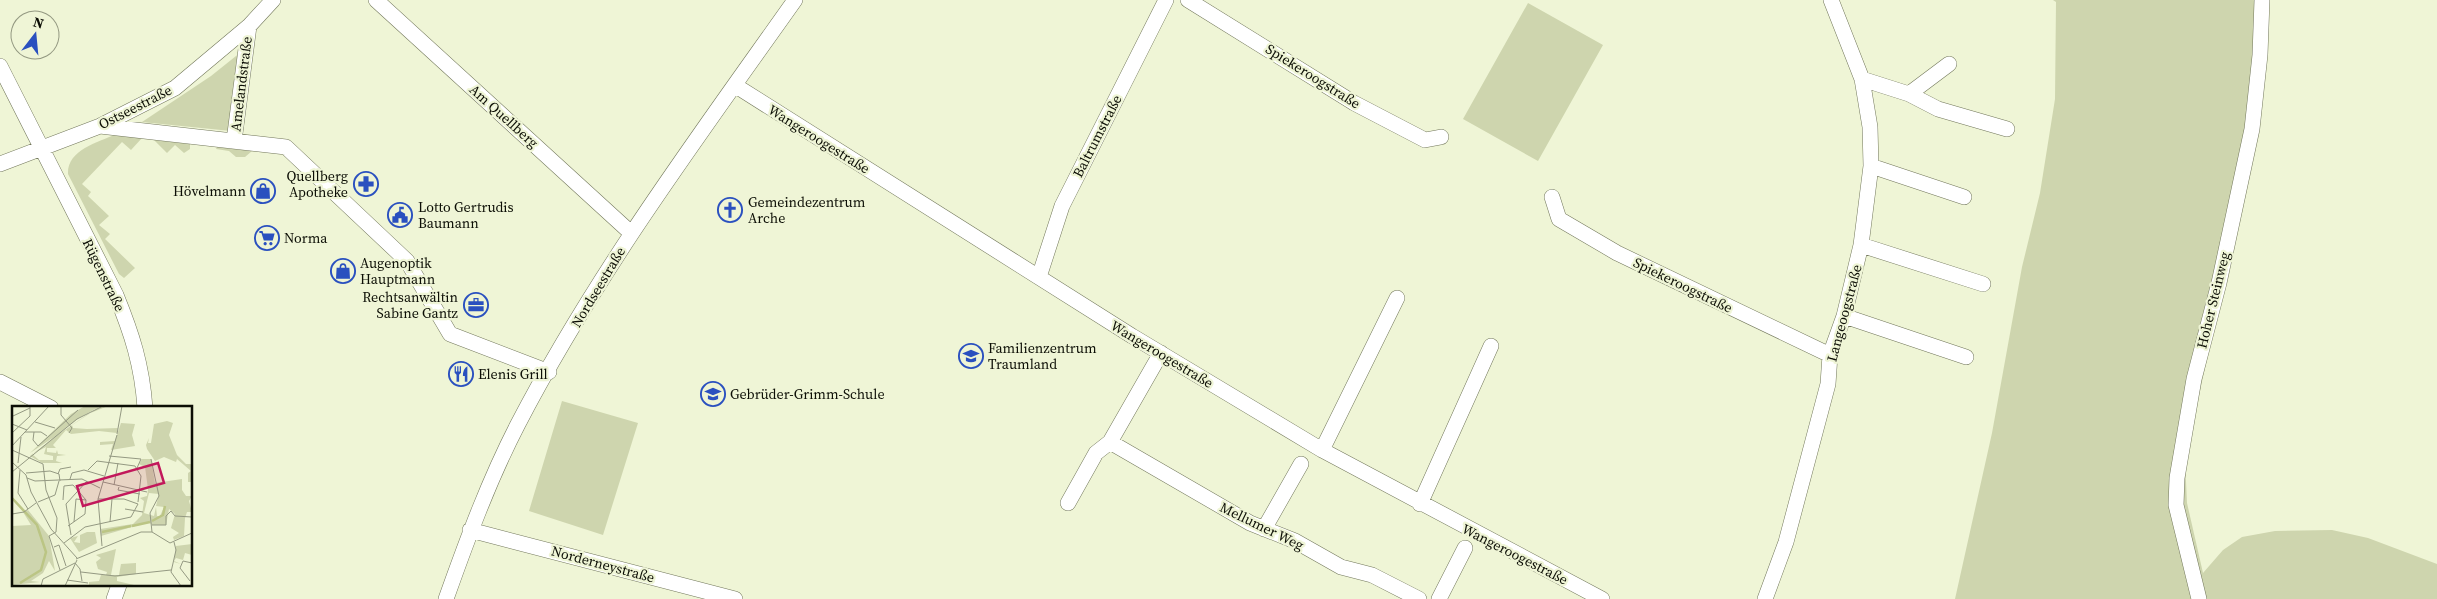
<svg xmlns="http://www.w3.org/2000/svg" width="2437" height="599" font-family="'Source Serif 4',serif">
<rect width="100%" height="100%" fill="#eff5d6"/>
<path fill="#ced5ae" d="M 2053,0 L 2266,0 L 2256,133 L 2185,460 L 2187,503 L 2203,573 L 2223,550 L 2242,537 L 2275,531 L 2332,530 L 2368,538 L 2437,564 L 2437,599 L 1955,599 L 1992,433 L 2022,267 L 2040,193 L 2055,99 L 2056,2 Z
M 1528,3 L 1603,45 L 1538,161 L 1463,119 Z
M 241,52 L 231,131 L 142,122 L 211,76 Z
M 116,134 L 142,138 L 131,150 L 122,142 L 82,184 L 91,192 L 88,196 L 109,216 L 99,225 L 110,234 L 105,239 L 135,268 L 124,278 L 119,274 L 68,174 C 67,150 97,143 116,134 Z
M 154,140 L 190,144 L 190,149 L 184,153 L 175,145 L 167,153 Z
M 216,149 L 217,147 L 252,151 L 245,157 L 236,157 L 229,151 Z
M 562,401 L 638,423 L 603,535 L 529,511 Z"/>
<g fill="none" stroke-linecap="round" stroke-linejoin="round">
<defs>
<path id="street" d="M 376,0 L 631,233
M 1188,0 L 1354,103 L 1425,140 L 1441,137
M 0,66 L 116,295 C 132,334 142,365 145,408
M 1862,79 L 1909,94 L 1938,109 L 2007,129
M 736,86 L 1132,336 L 1322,450 L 1602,599
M 1909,94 L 1949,64
M 100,126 L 286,147 L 407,261 L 450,334 L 549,372
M 234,141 L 249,26
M 0,164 L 100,126 L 175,88 L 249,26 L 273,0
M 1871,166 L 1964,197
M 1552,197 L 1559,219 L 1617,253 L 1830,355
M 1861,245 L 1983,284
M 1039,277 L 1062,206 L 1166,0
M 1844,316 L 1966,357
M 1161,353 L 1110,442 L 1250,523 L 1295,541 L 1341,567 L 1372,575 L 1419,599
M 0,382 L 51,408
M 1322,450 L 1397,298
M 1068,503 L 1096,453 L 1110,442
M 1420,504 L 1491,346
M 1264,529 L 1301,464
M 470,530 L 735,599
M 114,599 L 119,585
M 446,599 C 467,540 489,480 518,424 C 596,274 698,137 795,0
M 1439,599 L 1465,548
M 1765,599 L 1786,542 L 1828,384 L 1830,355 L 1844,316 L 1861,245 L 1871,166 L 1870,127 L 1862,79 L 1831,0
M 2199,599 L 2176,505 L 2177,478 L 2194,379 L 2219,283 L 2252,129 L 2260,55 L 2262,0"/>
</defs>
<use href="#street" stroke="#72775b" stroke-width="16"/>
<use href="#street" stroke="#fff" stroke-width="15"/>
</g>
<defs>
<symbol id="pharmacy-ring" viewBox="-11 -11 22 22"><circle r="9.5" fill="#eff5d6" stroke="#2a50bf" stroke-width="1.5"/><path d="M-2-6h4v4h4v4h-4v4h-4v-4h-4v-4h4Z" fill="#2a50bf"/></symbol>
<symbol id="shop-ring" viewBox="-11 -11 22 22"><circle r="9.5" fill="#eff5d6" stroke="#2a50bf" stroke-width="1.5"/><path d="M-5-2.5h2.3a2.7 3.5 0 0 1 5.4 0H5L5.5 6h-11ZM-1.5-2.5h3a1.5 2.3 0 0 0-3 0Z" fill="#2a50bf"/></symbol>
<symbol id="church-ring" viewBox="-11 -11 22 22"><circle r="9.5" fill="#eff5d6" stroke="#2a50bf" stroke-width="1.5"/><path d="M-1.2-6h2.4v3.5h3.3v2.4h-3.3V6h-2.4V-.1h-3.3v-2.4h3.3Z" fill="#2a50bf"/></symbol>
<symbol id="civic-ring" viewBox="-11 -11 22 22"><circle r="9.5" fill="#eff5d6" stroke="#2a50bf" stroke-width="1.5"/><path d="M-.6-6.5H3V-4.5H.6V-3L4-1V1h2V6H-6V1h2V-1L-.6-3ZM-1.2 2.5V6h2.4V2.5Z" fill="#2a50bf"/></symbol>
<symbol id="supermarket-ring" viewBox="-11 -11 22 22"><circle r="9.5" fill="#eff5d6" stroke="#2a50bf" stroke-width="1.5"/><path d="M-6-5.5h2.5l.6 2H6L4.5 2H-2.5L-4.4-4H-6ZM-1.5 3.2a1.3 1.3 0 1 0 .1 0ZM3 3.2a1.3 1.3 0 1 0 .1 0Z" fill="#2a50bf"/></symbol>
<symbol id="office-ring" viewBox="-11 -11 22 22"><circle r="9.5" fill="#eff5d6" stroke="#2a50bf" stroke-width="1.5"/><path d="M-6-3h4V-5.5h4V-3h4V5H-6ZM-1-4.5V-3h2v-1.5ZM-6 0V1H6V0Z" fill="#2a50bf"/></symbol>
<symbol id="school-ring" viewBox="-11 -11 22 22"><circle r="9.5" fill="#eff5d6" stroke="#2a50bf" stroke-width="1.5"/><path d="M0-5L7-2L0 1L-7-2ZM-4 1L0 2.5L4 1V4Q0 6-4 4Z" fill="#2a50bf"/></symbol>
<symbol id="restaurant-ring" viewBox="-11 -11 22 22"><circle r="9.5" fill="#eff5d6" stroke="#2a50bf" stroke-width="1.5"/><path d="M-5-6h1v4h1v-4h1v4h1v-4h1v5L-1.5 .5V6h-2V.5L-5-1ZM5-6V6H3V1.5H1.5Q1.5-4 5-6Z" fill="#2a50bf"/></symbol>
</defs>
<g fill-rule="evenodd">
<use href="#pharmacy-ring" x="352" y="170" width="28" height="28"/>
<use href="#shop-ring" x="249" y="177" width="28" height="28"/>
<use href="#church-ring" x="716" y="196" width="28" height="28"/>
<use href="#civic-ring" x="386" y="201" width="28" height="28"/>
<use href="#supermarket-ring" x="253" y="224" width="28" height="28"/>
<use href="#shop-ring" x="329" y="257" width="28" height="28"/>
<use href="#office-ring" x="462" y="291" width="28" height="28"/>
<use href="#school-ring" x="957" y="342" width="28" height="28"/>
<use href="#restaurant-ring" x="447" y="360" width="28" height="28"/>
<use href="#school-ring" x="699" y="380" width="28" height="28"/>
</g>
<g text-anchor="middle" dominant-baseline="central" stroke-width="4.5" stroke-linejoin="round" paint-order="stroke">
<g font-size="14" fill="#0c0e05" stroke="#eff5d6">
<text transform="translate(1313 76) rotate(32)">Spiekeroogstraße</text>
<text transform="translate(241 84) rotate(-83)">Amelandstraße</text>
<text transform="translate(135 107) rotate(-27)">Ostseestraße</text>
<text transform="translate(504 116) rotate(42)">Am Quellberg</text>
<text transform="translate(1097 136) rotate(-63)">Baltrumstraße</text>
<text transform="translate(819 139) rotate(32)">Wangeroogestraße</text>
<text transform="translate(104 275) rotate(64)">Rügenstraße</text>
<text transform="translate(1683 285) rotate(26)">Spiekeroogstraße</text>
<text transform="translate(598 287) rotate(-59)">Nordseestraße</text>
<text transform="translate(2213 300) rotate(-76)">Hoher Steinweg</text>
<text transform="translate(1844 313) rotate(-75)">Langeoogstraße</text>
<text transform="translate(1162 354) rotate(31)">Wangeroogestraße</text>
<text transform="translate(1262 526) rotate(26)">Mellumer Weg</text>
<text transform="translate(1515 554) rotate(27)">Wangeroogestraße</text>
<text transform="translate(603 564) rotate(15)">Norderneystraße</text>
</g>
<g font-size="14" fill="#0c0e05" stroke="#eff5d6" text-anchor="start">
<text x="348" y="176" text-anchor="end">Quellberg<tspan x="348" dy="16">Apotheke</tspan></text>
<text x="246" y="191" text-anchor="end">Hövelmann</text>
<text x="748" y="202">Gemeindezentrum<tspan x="748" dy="16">Arche</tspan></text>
<text x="418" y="207">Lotto Gertrudis<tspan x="418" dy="16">Baumann</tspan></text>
<text x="284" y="238">Norma</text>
<text x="360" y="263">Augenoptik<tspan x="360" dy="16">Hauptmann</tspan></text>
<text x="458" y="297" text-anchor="end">Rechtsanwältin<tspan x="458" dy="16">Sabine Gantz</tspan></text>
<text x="988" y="348">Familienzentrum<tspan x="988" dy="16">Traumland</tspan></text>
<text x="478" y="374">Elenis Grill</text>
<text x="730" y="394">Gebrüder-Grimm-Schule</text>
</g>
</g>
<g transform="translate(12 406)">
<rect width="180" height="180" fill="#eff5d6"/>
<path d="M 73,0 L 89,0 L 18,47 L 59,8 ZM 96,0 L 76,8 L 60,19 L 61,22 L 75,23 L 106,22 L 105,27 L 87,25 L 59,28 L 54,24 L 41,39 L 44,42 L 35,42 L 35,46 L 44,47 L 45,44 L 46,48 L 54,49 L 45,50 L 44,55 L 50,57 L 30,57 L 18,50 L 67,12 L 83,3 ZM 34,41 L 32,48 L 41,50 L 41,54 L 27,54 L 20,48 ZM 155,15 L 161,17 L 157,29 L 165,49 L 174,58 L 180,58 L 180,76 L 176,76 L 176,67 L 179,65 L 165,53 L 164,56 L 152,51 L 143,55 L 135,43 L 134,39 L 137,32 L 136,37 L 139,37 L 142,18 ZM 109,17 L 123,18 L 120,29 L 123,40 L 99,44 L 101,38 L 88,39 L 88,36 L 103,35 ZM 130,53 L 139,53 L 143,77 L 170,73 L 170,84 L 174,90 L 180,90 L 177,95 L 180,106 L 175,106 L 173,112 L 172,130 L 162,134 L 161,131 L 167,127 L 159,122 L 163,108 L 157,103 L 154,119 L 140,119 L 137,116 L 89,130 L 88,123 L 121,118 L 130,109 L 132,95 L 128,92 L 135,90 L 136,83 L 133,61 L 127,58 ZM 137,87 L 147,88 L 144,100 L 152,101 L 148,110 L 145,110 L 144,101 L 142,110 L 132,107 ZM 16,104 L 37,130 L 43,165 L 37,155 L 31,167 L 19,175 L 28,176 L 0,179 L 0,120 L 19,119 L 11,106 ZM 75,126 L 83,126 L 85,137 L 67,146 L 58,132 L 66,130 L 62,136 L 68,137 L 68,129 ZM 180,138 L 180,149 L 173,147 L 171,154 L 164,152 L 162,155 L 169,158 L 162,156 L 164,140 ZM 104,143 L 99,169 L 107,169 L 109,158 L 124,157 L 124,168 L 105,171 L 105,175 L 122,179 L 77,179 L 77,176 L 87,175 L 89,169 L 94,169 L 95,166 L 86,163 L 84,156 L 89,152 L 84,149 Z" fill="#ced5ae" fill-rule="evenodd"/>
<path fill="none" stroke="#bbc584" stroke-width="2.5" d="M 0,92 L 25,119 L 34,146 L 29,164 L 8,177M 140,115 L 151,109 L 153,100M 120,120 L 138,116M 90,126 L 119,120"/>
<path fill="none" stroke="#949982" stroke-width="1" d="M 49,0 L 49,9 L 60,22 L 57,27M 1,10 L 18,2M 23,16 L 43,22M 0,18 L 15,24M 13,26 L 29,26 L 35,30M 22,26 L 21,34 L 26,40 L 66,4M 0,27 L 18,10 L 18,0M 105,28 L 110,0M 0,40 L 37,0M 0,44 L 31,58 L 34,84 L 45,112 L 44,126 L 37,130 L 48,164M 97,50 L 129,53 L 125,62M 139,53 L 147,90 L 138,107 L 140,126M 1,57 L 14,69 L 19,86 L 39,123 L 65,152M 6,57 L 9,31M 8,64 L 6,87 L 16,103M 76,64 L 85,55 L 123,60 L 129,70 L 126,96M 0,66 L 65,13 L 91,0M 14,67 L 38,65 L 47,68 L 48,75M 46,68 L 48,63 L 59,61M 15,72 L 23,75 L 70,73 L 88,82M 58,73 L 60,67 L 72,64 L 92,70M 91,76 L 135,86M 102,79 L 106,57M 107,81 L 106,84 L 128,88M 51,94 L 52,80 L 61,79 L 74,94 L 73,108 L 56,120M 26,96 L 43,89 L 47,75M 113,103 L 131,106M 0,108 L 12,106 L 24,97M 62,116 L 64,93 L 74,94M 98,116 L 100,93M 140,119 L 154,119 L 154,110 L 159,105 L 163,110 L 180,111M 59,129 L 54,98 L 75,75M 162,136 L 164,144 L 159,166 L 169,180M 52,137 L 73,121 L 119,111 L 126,98 L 112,93 L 86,93M 90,140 L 86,93 L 105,29M 42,141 L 47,139 L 54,160M 64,153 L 129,126 L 140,126 L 158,137 L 180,127M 63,157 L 68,163 L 70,175M 69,166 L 103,170 L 159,164M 55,174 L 76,177M 178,175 L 168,162 L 171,155 L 180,157M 29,180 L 31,173 L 63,157M 53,180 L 65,154"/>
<path fill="#c2185b" fill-opacity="0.15" stroke="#c2185b" stroke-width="2.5" d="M 146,57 L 152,77 L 71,100 L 65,80 Z"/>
<rect width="180" height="180" fill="none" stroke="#0c0e05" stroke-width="2.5"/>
</g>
<g transform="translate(35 35) rotate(16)"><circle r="24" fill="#eff5d6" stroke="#949982"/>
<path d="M0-4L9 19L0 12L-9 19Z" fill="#2a50bf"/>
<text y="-8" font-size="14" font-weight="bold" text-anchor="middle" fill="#0c0e05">N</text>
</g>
</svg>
